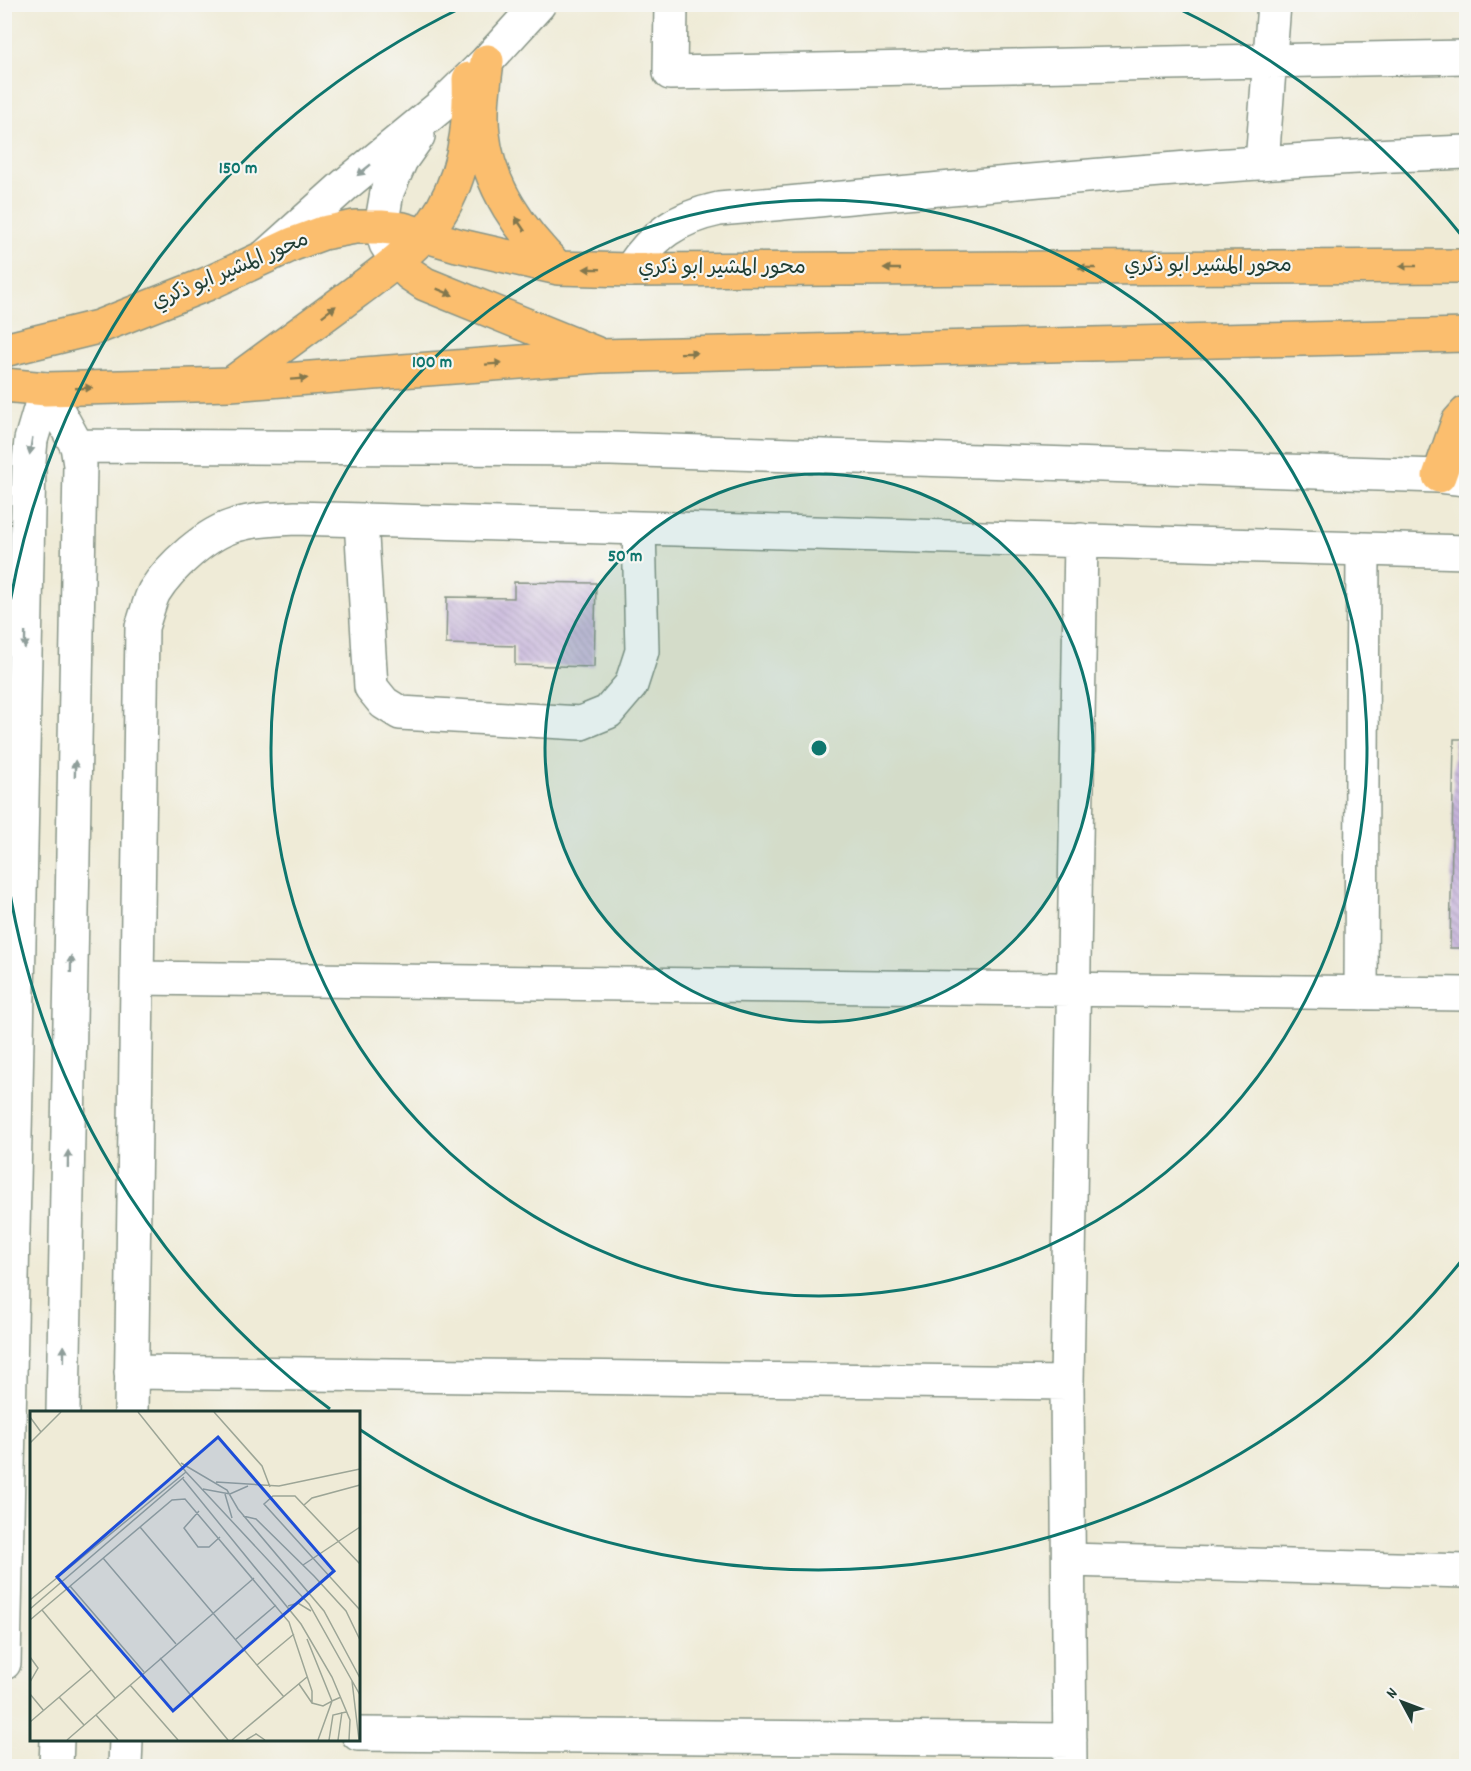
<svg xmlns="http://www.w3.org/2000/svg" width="1471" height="1771" font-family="Dekko,'Playpen Sans Arabic',sans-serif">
<defs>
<pattern id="building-back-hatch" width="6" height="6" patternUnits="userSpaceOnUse" patternTransform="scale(1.5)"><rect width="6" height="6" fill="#c4b1da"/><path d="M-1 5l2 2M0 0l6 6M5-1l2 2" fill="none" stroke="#9f91b2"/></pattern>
</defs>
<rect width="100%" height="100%" fill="#f6f6f2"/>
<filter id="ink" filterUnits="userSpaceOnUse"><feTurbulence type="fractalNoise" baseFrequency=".0167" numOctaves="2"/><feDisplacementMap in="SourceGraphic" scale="12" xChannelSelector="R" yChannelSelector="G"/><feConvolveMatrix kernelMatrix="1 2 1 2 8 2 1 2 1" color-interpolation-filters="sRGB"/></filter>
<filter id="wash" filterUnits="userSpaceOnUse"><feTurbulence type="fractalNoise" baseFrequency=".008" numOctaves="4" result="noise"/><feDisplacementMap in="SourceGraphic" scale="24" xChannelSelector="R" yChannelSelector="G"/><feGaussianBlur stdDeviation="1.35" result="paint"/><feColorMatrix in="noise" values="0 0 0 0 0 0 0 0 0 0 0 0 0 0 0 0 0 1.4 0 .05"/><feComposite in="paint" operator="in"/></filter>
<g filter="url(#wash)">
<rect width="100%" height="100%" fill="#efebd7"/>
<g id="blocks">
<path fill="url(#building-back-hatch)" d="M 514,582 L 596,583 L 594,667 L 515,665 L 515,646 L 446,644 L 447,597 L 514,598 Z
M 1454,739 L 1466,739 L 1466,948 L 1450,948 Z"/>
</g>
</g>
<g filter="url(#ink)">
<use href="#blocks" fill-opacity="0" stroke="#879486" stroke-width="1.5"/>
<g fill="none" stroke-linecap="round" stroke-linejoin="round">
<defs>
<path id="minor" d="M 671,4 L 670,73 L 1466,57
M 1262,163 L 1274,4
M 267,255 L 345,185 L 441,106 L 487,61 L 539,4
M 397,261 L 386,244 L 381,227 L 387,192 L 401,160 L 418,136
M 630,270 C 653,235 677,218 719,209 C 968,187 1217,161 1466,152
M 46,389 L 77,446 L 80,465 L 63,1412
M 77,446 L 611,449 L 1439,476 L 1466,479
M 361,520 L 371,687 L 384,703 L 400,713 L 581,723 L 608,712 L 631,685 L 642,651 L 639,528
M 137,978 L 1466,994
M 1361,993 L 1363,549
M 131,1372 L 1067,1383
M 131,1412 L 142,627 C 146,616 149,602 154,592 C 170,566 207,533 236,525 C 255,519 276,519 295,518 L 1466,552
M 1069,1560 L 1466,1571
M 4,1663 L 29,462 L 31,440 L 46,389
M 358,1734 L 1070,1740
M 56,1766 L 57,1740
M 125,1766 L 126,1740
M 1070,1766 L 1067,1383 L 1081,540"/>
<path id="major" d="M 487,61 C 484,86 480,110 483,134 C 488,186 522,233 558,268
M 397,261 L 410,274 L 425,284 L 595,353
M 4,350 L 98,327 L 207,284 L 293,244 L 323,233 L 355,227 L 381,227 L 403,229 L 457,245 L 558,268 L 630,270 L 1466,266
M 231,384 C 268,357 304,330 341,303 C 369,282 398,262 422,237 C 461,194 471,134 469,79
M 4,385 L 46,389 L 231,384 L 600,356 L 1466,335
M 1439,476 L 1458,422 L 1466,413"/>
</defs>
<use href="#minor" stroke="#879486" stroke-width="36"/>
<use href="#major" stroke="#879486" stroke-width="36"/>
<use href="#minor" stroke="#fff" stroke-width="33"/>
<use href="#major" stroke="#fbbe6e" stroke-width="33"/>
</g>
<defs><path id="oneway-solid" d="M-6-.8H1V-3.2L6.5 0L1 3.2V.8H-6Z" transform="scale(1.5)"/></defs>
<g fill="#8f9e9a">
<use href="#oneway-solid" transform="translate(364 170) rotate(141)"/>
<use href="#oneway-solid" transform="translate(31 446) rotate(99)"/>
<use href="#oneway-solid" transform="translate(25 640) rotate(91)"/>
<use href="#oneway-solid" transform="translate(75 769) rotate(-89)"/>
<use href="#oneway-solid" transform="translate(71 964) rotate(-89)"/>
<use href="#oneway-solid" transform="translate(68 1159) rotate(-89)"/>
<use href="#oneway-solid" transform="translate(64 1354) rotate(-89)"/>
</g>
<g fill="#82774e">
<use href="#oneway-solid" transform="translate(520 224) rotate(-124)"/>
<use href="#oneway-solid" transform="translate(1408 266) rotate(180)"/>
<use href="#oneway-solid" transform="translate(1087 268) rotate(180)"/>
<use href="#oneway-solid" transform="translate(592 269) rotate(-179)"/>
<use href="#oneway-solid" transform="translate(892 269) rotate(180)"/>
<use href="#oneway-solid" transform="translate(445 292) rotate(22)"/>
<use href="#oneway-solid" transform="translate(329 311) rotate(-37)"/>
<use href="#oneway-solid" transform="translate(689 353) rotate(-1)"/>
<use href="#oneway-solid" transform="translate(494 364) rotate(-4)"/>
<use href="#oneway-solid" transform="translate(299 379) rotate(-4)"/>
<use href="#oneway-solid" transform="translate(84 388) rotate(-2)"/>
</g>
</g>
<circle cx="819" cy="748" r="274" fill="#0f766e" fill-opacity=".12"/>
<g fill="none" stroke="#0f766e" stroke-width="3">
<circle cx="819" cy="748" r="274"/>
<circle cx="819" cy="748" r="548"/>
<path d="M1462 1260A822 822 0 0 1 359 1429M330 1409A822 822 0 0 1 5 862M5 634A822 822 0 0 1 465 6M1173 6A822 822 0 0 1 1462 236"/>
</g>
<g text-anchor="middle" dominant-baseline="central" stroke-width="4.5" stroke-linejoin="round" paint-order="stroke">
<g font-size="21" fill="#1f3d34" stroke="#f6f6f2">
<text x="1208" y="267">محور المشير ابو ذكري</text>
<text x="722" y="269">محور المشير ابو ذكري</text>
<text transform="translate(231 272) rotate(-23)">محور المشير ابو ذكري</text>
</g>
</g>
<g transform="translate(30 1411)">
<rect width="330" height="330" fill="#efebd7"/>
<path fill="none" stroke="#9ca596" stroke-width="1.5" d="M 108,1 L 156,61 L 279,193 L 330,284M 184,1 L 232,55 L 240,76M 0,6 L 11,21M 0,32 L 31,1M 151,52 L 197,79 L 208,98 L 294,200 L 330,267M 153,68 L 271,213 L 302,266 L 320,309 L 319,329M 186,71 L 249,75 L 330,58M 173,78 L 200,83 L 218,75M 195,83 L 202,107M 274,94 L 282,87 L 330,74M 169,100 L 154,117 L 168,136 L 179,136 L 190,126M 213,105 L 226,108 L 284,165 L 316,200 L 330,229M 110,116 L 254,286M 73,147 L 146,233M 330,153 L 265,85 L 243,85 L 234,93 L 330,199M 273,154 L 330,116M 40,175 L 114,261M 0,189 L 156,61M 258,195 L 268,192 L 281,200M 0,198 L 154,66M 12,199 L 85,287M 0,209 L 142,89 L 155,88 L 259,211 L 282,280 L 282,292M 277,228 L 302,290 L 311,286M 205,229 L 246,194M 0,246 L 8,257 L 0,271M 130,247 L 198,329M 227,254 L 264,223M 322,270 L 329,329M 269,273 L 282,292 L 293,295 L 302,290 L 288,329M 100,274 L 148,329M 0,283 L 14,300M 29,286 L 54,314M 66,304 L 88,329M 0,311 L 61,259M 37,329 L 224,167M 202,329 L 277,266M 216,329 L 226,323 L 235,329M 299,329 L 303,304 L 316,301M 308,329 L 312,301"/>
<path fill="#1d4ed8" fill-opacity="0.15" stroke="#1d4ed8" stroke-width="3" d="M 188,26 L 304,160 L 143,300 L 27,166 Z"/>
<rect width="330" height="330" fill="none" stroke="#1f3d34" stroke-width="3"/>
</g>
<circle cx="819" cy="748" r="9" fill="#0f766e" stroke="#f6f6f2" stroke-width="3"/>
<g font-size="18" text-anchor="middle" font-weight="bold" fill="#0f766e" stroke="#f6f6f2" stroke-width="4.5" stroke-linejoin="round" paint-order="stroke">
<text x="238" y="173">150 m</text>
<text x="432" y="367">100 m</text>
<text x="625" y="561">50 m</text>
</g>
<rect width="1471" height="1771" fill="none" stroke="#f6f6f2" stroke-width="24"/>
<g transform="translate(1402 1702) rotate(311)" stroke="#f6f6f2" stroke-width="4.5" paint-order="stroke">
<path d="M0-4.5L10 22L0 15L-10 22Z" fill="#1f3d34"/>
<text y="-9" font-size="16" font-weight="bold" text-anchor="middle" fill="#1f3d34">N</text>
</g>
</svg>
